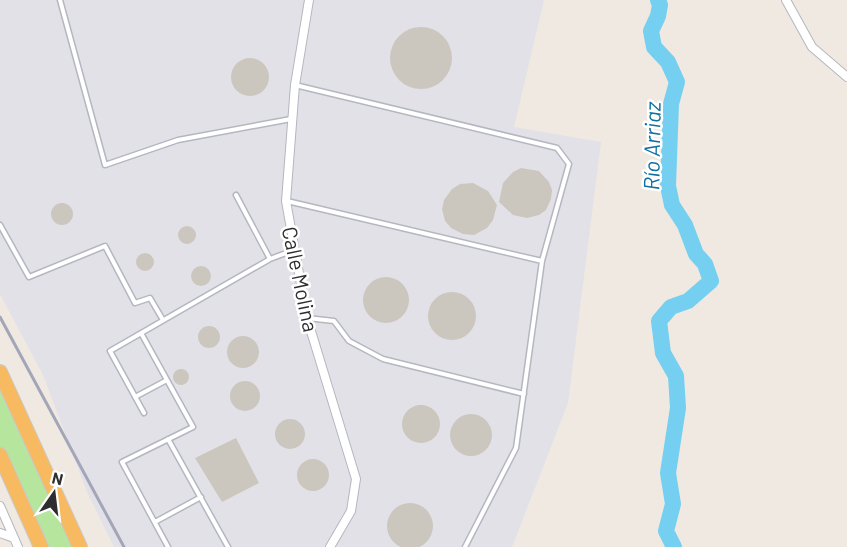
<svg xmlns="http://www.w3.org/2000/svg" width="847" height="547" font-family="Barlow,sans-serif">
<rect width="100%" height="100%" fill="#efe9e1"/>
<path fill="#e3e1e8" d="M 0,0 L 544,0 L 514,127 L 601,142 L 568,403 L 512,547 L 114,547 L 87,492 L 43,375 L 0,294 Z"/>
<path fill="#b6e59e" d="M 0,372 L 80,547 L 41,547 L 0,455 Z"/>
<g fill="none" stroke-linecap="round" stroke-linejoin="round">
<path stroke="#75cff0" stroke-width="16" d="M 658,0 L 660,5 L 658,16 L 651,31 L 654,47 L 668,62 L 677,82 L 671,104 L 668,186 L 672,205 L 685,225 L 696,254 L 705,264 L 711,281 L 688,301 L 671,307 L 659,321 L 663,353 L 676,376 L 678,408 L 668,473 L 673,504 L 666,531 L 674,547"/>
</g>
<path fill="#cbc7bf" d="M390 58a31 31 0 1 1 62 0a31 31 0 1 1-62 0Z
M231 77a19 19 0 1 1 38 0a19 19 0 1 1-38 0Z
M 521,168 L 539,171 L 549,182 L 552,190 L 551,199 L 546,210 L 539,215 L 527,218 L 513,215 L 499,202 L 503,183 L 513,172 Z
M 473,183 L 488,191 L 497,205 L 493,220 L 487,228 L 474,235 L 463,234 L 451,228 L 445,221 L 442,209 L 444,200 L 452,189 L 460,184 Z
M51 214a11 11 0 1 1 22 0a11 11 0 1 1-22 0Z
M178 235a9 9 0 1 1 18 0a9 9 0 1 1-18 0Z
M136 262a9 9 0 1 1 18 0a9 9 0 1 1-18 0Z
M191 276a10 10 0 1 1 20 0a10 10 0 1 1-20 0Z
M363 300a23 23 0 1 1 46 0a23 23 0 1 1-46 0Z
M428 316a24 24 0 1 1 48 0a24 24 0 1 1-48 0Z
M198 337a11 11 0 1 1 22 0a11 11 0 1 1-22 0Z
M227 352a16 16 0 1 1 32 0a16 16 0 1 1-32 0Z
M173 377a8 8 0 1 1 16 0a8 8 0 1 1-16 0Z
M230 396a15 15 0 1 1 30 0a15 15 0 1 1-30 0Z
M402 424a19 19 0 1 1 38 0a19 19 0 1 1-38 0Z
M450 435a21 21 0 1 1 42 0a21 21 0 1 1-42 0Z
M275 434a15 15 0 1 1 30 0a15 15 0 1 1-30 0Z
M 236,438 L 259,483 L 222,502 L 195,458 Z
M297 475a16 16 0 1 1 32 0a16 16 0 1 1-32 0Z
M387 526a23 23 0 1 1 46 0a23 23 0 1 1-46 0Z"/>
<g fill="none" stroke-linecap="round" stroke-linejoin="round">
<defs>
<path id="service" d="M 60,0 L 105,165 L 178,140 L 291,119
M 295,85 L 557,148 L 569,164 L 542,261 L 516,448 L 465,547
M 236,195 L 270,259
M 287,201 L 542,261
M 0,225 L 29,277 L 105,246 L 135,303 L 150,298 L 163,320
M 307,318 L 334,321 L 349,341 L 383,359 L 524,394
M 141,333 L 193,427 L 122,462 L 168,547
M 135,397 L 167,380
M 144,413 L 110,351 L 270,259 L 294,250
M 168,439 L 228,547
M 155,522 L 201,497"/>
<path id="minor" d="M 309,0 L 295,85 L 286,201 L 307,318 L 356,479 L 351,511 L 330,547
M 786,0 L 812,47 L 847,77
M 0,506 L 18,547
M 0,533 L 14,538"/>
<path id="trunk" d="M 0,372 L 80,547
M 0,455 L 41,547"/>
</defs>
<use href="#service" stroke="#b4b7c1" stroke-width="7"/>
<use href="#minor" stroke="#b4b7c1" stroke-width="10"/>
<use href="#trunk" stroke="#c9c9c9" stroke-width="16"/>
<use href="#service" stroke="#fff" stroke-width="4"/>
<use href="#minor" stroke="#fff" stroke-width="8"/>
<use href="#trunk" stroke="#f8ba60" stroke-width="14"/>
<path stroke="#a3a6b8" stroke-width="3" d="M 0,317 L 124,547"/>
</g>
<g text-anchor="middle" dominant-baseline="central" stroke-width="5" stroke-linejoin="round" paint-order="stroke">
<g font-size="21" fill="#2e2e2e" stroke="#fff">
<text transform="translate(301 279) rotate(78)">Calle Molina</text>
</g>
<g font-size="22" font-style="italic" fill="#0d6fa3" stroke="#fff">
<text transform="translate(651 146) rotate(-89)">Río Arriaz</text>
</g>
</g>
<g transform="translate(54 493) rotate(14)" stroke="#ffffff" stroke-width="4.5" paint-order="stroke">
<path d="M0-4.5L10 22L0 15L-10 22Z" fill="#2e2e2e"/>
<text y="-9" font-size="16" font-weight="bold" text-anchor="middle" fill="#2e2e2e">N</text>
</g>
</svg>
